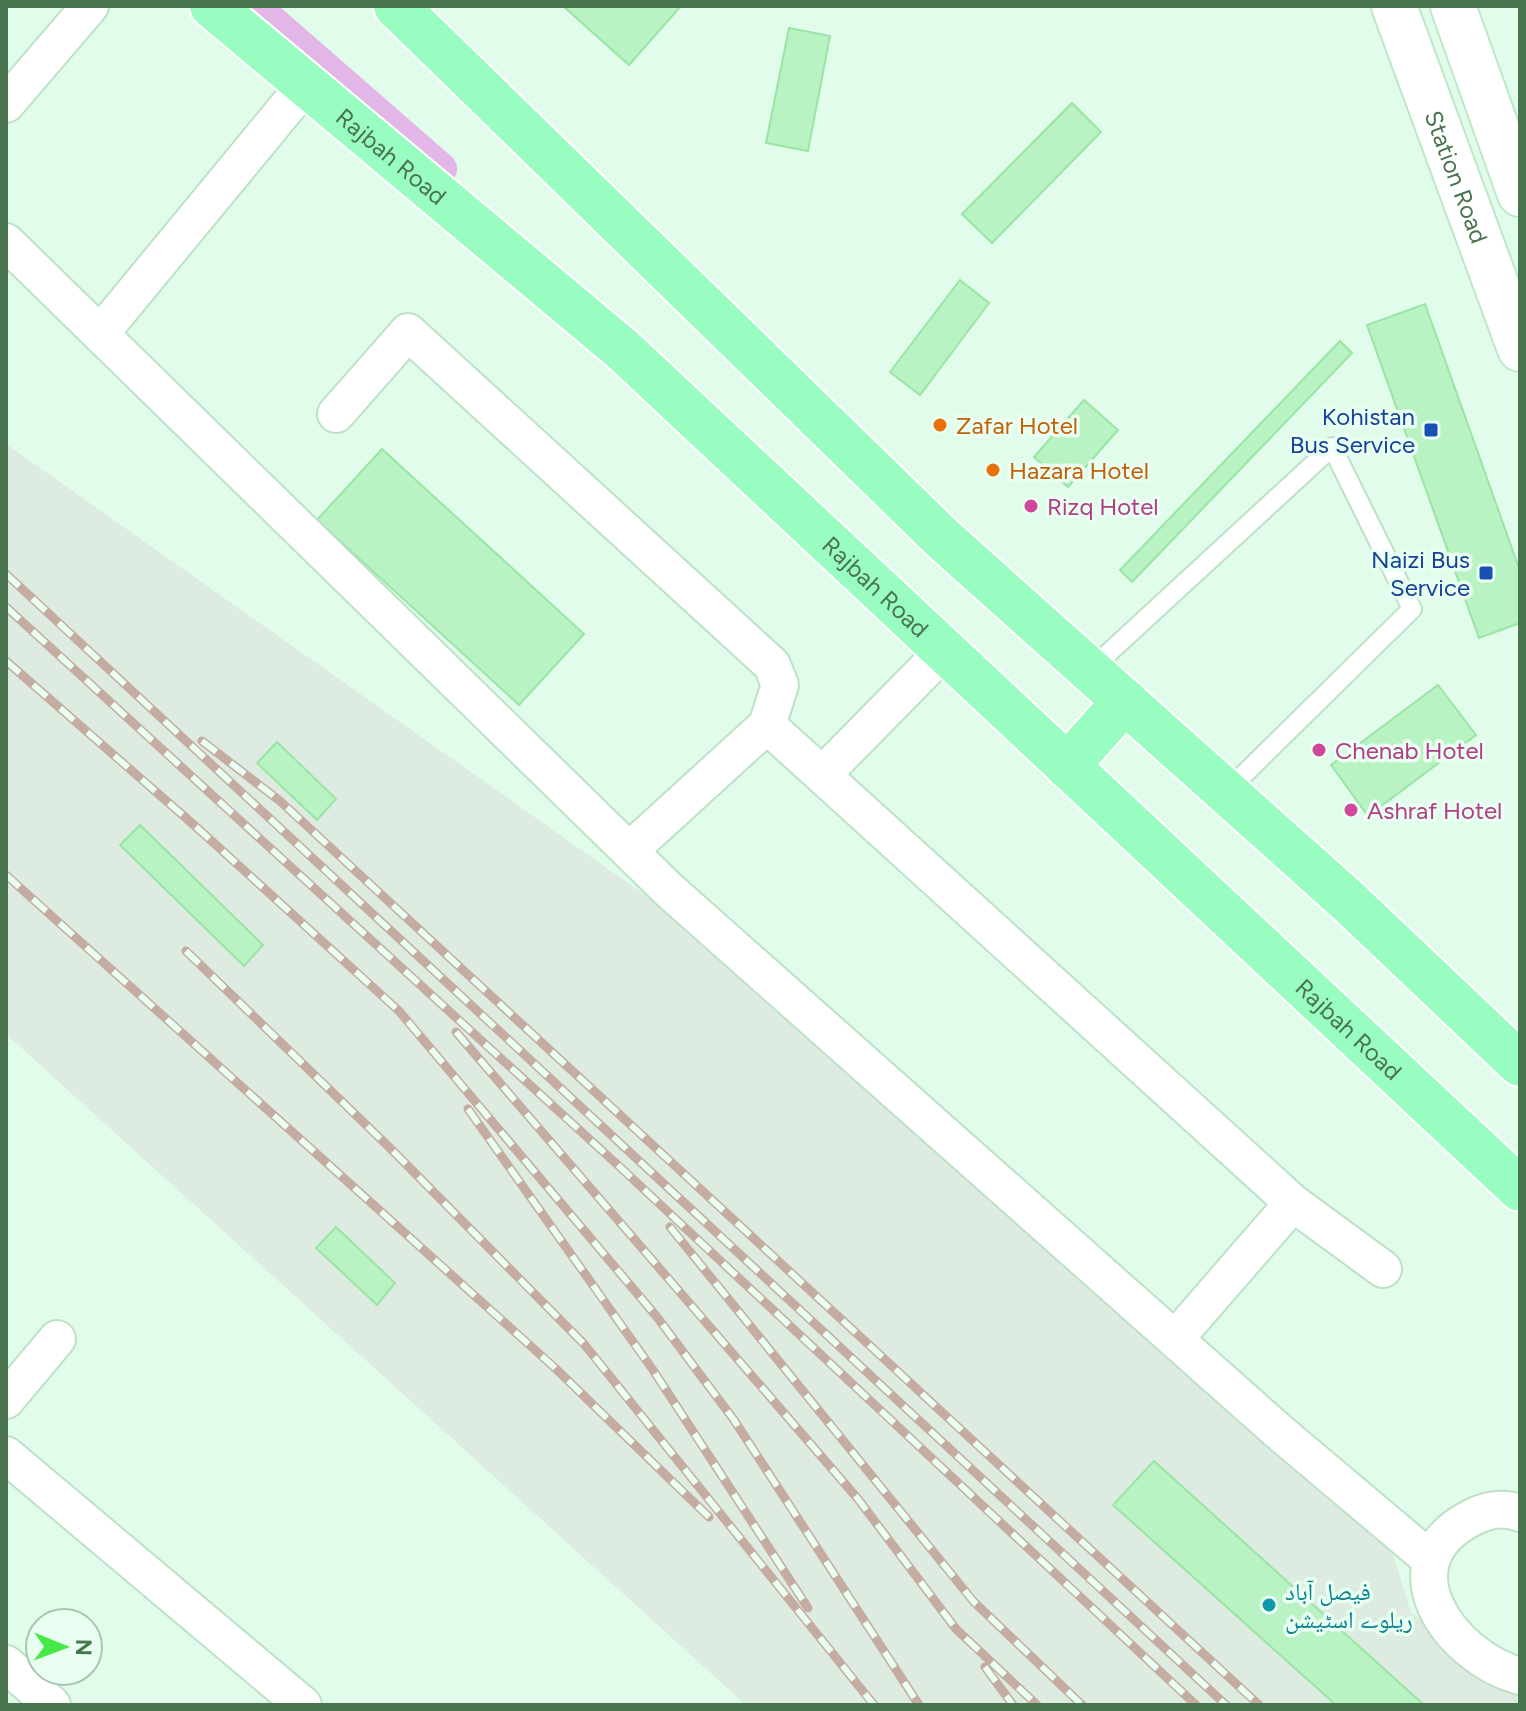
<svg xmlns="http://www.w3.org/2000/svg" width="1526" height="1711" font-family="Figtree,'Noto Naskh Arabic',sans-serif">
<rect width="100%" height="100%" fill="#e2fcec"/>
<path fill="#ddebe1" d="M 6,444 L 675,916 L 1393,1554 L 1411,1612 L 1501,1683 L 1520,1688 L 1520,1705 L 746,1705 L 6,1034 Z"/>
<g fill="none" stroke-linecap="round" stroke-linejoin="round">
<path stroke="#e2b6e6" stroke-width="34" d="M 253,6 L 440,169"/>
</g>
<path fill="#b9f2c3" stroke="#99e5a5" stroke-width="2" d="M 563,6 L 681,6 L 629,65 Z
M 789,28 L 830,36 L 808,151 L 766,143 Z
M 1072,103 L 1101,132 L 992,243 L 962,214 Z
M 960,280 L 989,303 L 920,395 L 890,372 Z
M 1425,304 L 1520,571 L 1520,623 L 1479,638 L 1367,325 Z
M 1340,341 L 1352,353 L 1132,582 L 1120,570 Z
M 1084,400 L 1118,430 L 1068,487 L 1034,457 Z
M 382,449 L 584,634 L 519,705 L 317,520 Z
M 1438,685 L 1476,735 L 1368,816 L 1331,765 Z
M 277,742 L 336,799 L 317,820 L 257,763 Z
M 140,825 L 263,945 L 244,966 L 120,845 Z
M 336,1227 L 395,1283 L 377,1305 L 316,1248 Z
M 1154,1461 L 1424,1705 L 1336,1705 L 1113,1505 Z"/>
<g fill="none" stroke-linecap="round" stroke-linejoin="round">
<defs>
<path id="service" d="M 1090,670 L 1332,447 L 1412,609 L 1226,792"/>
<path id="minor" d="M 6,104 L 90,6
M 6,242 L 669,890 L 1277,1430 L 1431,1560
M 100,334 L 306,84
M 336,414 L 408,332 L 772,665 L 780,685 L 767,725 L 1293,1203 L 1175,1339
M 822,775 L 944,651
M 629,851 L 767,725
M 1293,1203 L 1383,1269
M 6,1400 L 57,1339
M 6,1455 L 303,1705
M 1520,1513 C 1503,1507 1489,1509 1473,1517 C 1383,1562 1448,1656 1520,1676
M 6,1664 L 52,1705"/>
<g id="secondary">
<path id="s1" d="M 1394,6 L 1520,349"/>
<path d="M 1453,6 L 1520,194"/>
</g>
<g id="primary">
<path id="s2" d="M 212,6 L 622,349 L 1520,1189"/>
<path d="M 396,6 L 942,538 L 1348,901 L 1520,1064"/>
<path d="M 1067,766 L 1125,701"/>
</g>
</defs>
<use href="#service" stroke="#bde1c6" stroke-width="22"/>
<use href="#minor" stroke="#bde1c6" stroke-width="40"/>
<use href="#secondary" stroke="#bde8c8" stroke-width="48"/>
<use href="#primary" stroke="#fff" stroke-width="48"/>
<use href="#service" stroke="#fff" stroke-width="18"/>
<use href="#minor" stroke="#fff" stroke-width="36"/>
<use href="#secondary" stroke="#fff" stroke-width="44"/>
<use href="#primary" stroke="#99fcc1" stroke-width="44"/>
<defs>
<path id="rail" d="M 6,574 L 1226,1705
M 6,607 L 621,1168 L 1196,1705
M 6,661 L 194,825 L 399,1011 L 657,1317 L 734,1420 L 919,1705
M 202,741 L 280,801 L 1259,1705
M 6,875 L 554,1367 L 709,1517
M 186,951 L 389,1147 L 584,1344 L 874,1705
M 456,1032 L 858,1499 L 956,1629 L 1037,1705
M 468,1109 L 653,1370 L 808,1608
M 670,1227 L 974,1602 L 1082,1705
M 985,1667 L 1013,1705"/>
</defs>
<use href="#rail" stroke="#c5aca1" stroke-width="9"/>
<use href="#rail" stroke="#e8fff1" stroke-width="6" stroke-dasharray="18" stroke-linecap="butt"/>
</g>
<g fill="#e8710a" stroke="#e8fff1" stroke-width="3">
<circle cx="940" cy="425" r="8"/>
<circle cx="993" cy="470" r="8"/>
</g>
<g fill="#1a4fb4" stroke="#e8fff1" stroke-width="3">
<rect x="1423" y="422" width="16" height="16" rx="4"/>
<rect x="1478" y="565" width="16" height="16" rx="4"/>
</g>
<g fill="#d1479c" stroke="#e8fff1" stroke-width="3">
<circle cx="1031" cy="506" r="8"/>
<circle cx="1319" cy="750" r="8"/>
<circle cx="1351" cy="810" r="8"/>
</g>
<circle fill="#0f9aa8" stroke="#e8fff1" stroke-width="3" cx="1269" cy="1605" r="8"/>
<g text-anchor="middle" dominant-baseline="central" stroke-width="7" stroke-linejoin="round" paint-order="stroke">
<g font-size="24" fill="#48744e" stroke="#e8fff1">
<text stroke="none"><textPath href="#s2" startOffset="234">Rajbah Road</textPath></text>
<text stroke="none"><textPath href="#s1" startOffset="182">Station Road</textPath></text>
<text stroke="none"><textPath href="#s2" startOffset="882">Rajbah Road</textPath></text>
<text stroke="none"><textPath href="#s2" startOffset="1530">Rajbah Road</textPath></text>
</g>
<g font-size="24" fill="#164399" stroke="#e8fff1" text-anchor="end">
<text x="1415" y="416">Kohistan<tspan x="1415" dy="28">Bus Service</tspan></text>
<text x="1470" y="559">Naizi Bus<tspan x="1470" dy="28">Service</tspan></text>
</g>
<g font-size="24" fill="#c56008" stroke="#e8fff1" text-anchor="start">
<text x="956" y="425">Zafar Hotel</text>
<text x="1009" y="470">Hazara Hotel</text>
</g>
<g font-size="24" fill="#b23c85" stroke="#e8fff1" text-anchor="start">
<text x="1047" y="506">Rizq Hotel</text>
<text x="1335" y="750">Chenab Hotel</text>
<text x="1367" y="810">Ashraf Hotel</text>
</g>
<g font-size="24" fill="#0d838f" stroke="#e8fff1" text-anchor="start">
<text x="1285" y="1591">فیصل آباد<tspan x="1285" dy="28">ریلوے اسٹیشن</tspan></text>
</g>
</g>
<rect width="1526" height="1711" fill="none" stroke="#48744e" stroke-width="16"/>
<g transform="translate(64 1647) rotate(91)"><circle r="38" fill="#e8fff1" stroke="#a8c7b0" stroke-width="2"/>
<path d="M0-6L14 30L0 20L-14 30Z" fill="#44e945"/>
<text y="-12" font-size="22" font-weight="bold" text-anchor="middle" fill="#48744e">N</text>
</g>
</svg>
